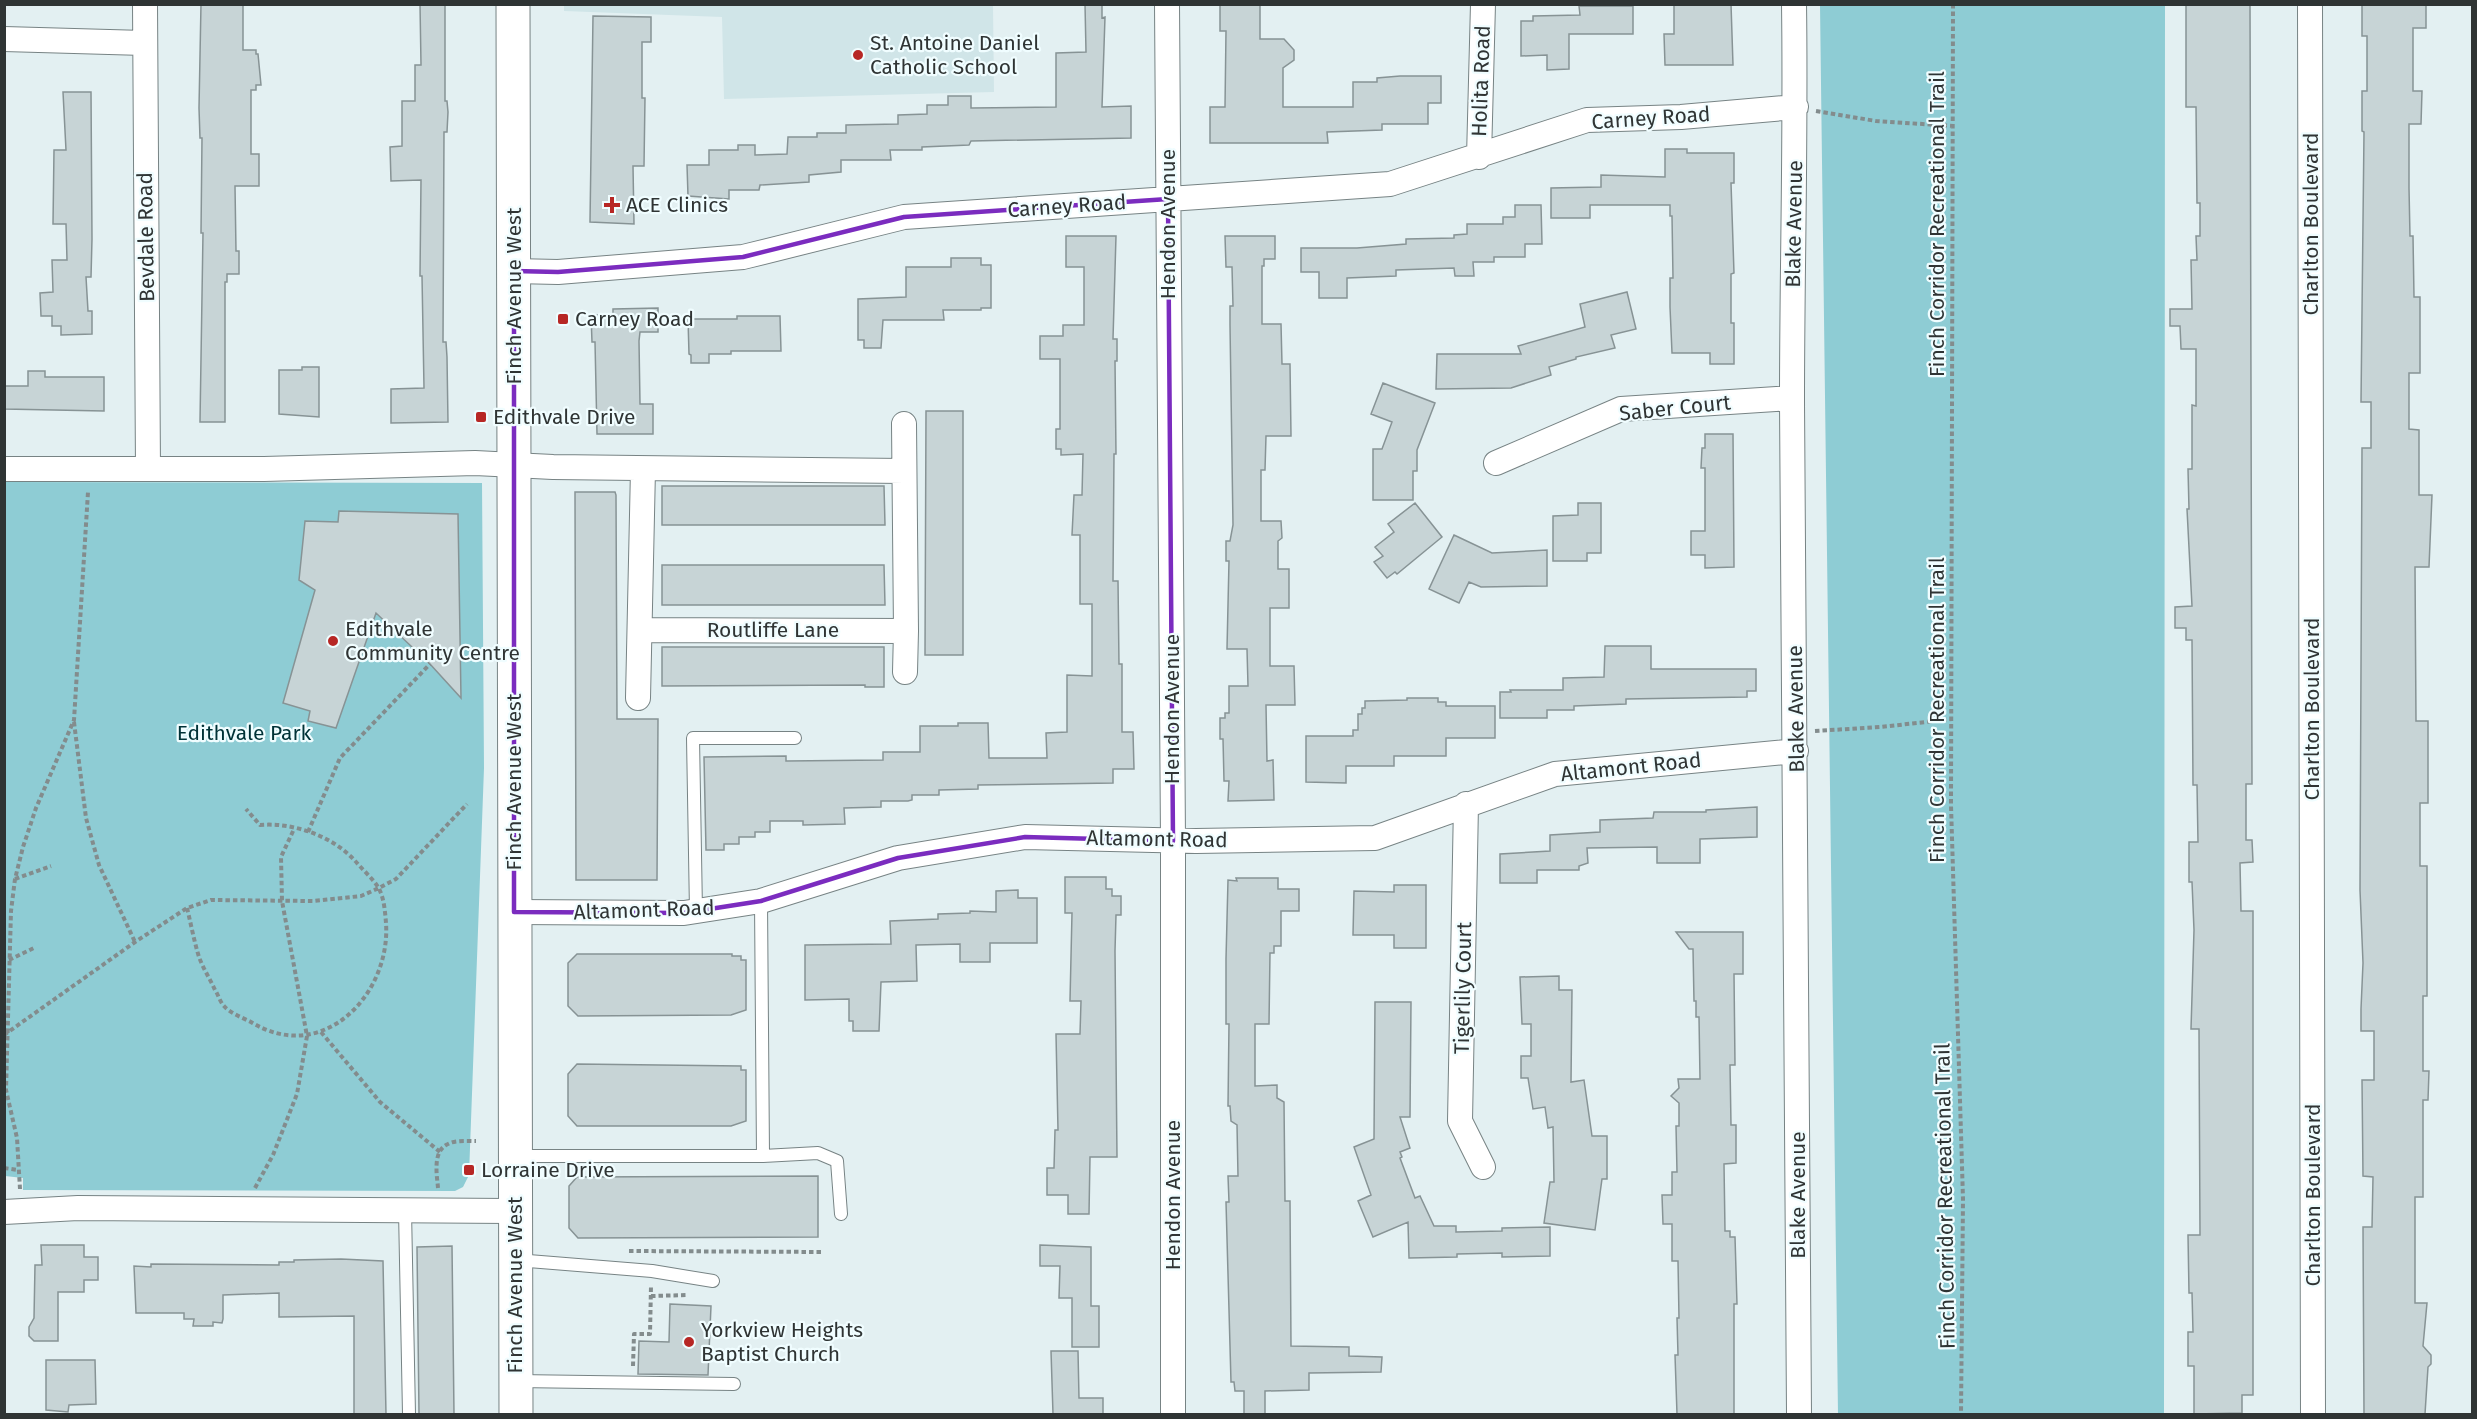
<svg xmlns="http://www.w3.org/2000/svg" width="2477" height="1419" font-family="'Fira Sans',sans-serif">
<rect width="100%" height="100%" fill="#e3f0f2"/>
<path fill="#d0e5e8" d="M 564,5 L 993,5 L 994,92 L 724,99 L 722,17 L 564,11 Z"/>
<path fill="#8eccd4" d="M 1820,5 L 2165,5 L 2164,1414 L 1838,1414 Z
M 5,482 L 482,483 L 484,768 L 469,1175 L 463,1187 L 455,1191 L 23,1190 L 23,1178 L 5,1176 Z"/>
<path fill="#c7d4d6" stroke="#879395" stroke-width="1.5" d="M 201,4 L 243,4 L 243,50 L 256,50 L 256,54 L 258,54 L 261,85 L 256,85 L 256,90 L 251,90 L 251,154 L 259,154 L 259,186 L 235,186 L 236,251 L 239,251 L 239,274 L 227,274 L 227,282 L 225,282 L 225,422 L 200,422 L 203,233 L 201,233 L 202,138 L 200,138 L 199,108 Z
M 420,4 L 445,4 L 445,101 L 447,101 L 448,112 L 447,132 L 444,132 L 443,342 L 446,342 L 447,357 L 448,422 L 391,423 L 391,389 L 424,388 L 422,276 L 420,276 L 421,180 L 391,181 L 390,147 L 402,146 L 402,101 L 415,101 L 415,65 L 421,65 Z
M 1085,4 L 1102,4 L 1102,18 L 1105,17 L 1102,107 L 1131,106 L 1131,138 L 971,141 L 969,145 L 922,147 L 922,150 L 890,150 L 891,160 L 841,160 L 841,172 L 809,175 L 809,182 L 760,185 L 759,190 L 729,190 L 729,199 L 688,196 L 687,165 L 709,165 L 709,150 L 738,150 L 738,145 L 755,145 L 755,155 L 787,154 L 788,137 L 817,137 L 817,133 L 846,133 L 846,125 L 898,124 L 898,115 L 927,114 L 927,105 L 948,105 L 948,96 L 971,96 L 971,108 L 1056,107 L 1056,53 L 1086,52 Z
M 1220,4 L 1260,4 L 1260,39 L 1284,39 L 1294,50 L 1294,60 L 1283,68 L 1283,107 L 1353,107 L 1353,82 L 1377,82 L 1377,78 L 1400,76 L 1441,76 L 1441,103 L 1428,103 L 1428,124 L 1382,124 L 1382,130 L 1327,132 L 1328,143 L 1210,143 L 1210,107 L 1225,107 L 1226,31 L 1220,31 Z
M 1674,4 L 1731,4 L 1733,65 L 1665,65 L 1664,34 L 1674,34 Z
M 2186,4 L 2250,4 L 2252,784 L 2246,784 L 2246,840 L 2252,840 L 2253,862 L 2240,863 L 2241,911 L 2253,911 L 2253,1395 L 2242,1395 L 2242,1413 L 2194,1414 L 2194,1366 L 2188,1366 L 2188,1332 L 2193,1332 L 2192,1293 L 2189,1293 L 2188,1235 L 2200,1235 L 2199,1029 L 2191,1029 L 2194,930 L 2192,882 L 2189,882 L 2189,842 L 2198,842 L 2197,785 L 2193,785 L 2192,640 L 2186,640 L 2186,628 L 2175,628 L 2175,607 L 2192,606 L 2187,509 L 2189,509 L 2188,469 L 2192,469 L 2192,405 L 2196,406 L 2196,349 L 2181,349 L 2180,326 L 2170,326 L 2170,309 L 2192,309 L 2191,260 L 2197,260 L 2196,236 L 2200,236 L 2200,203 L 2197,203 L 2196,107 L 2186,107 Z
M 2362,4 L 2426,4 L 2426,28 L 2413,28 L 2413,91 L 2422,91 L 2421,124 L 2409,124 L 2409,188 L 2410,236 L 2413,236 L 2414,297 L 2420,297 L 2420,373 L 2409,373 L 2409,429 L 2419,430 L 2419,495 L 2432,495 L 2429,567 L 2415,567 L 2416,721 L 2428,721 L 2428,803 L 2420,803 L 2420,866 L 2427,866 L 2427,996 L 2423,996 L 2423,1071 L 2429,1071 L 2428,1100 L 2423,1100 L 2423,1197 L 2415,1197 L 2415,1303 L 2427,1303 L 2423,1346 L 2431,1355 L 2431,1364 L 2428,1367 L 2425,1414 L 2364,1414 L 2363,1227 L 2372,1227 L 2373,1177 L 2363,1176 L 2362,1080 L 2374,1080 L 2374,1031 L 2361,1031 L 2361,1009 L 2363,963 L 2360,890 L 2362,448 L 2371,448 L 2371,402 L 2361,402 L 2364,132 L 2362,131 L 2362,91 L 2367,91 L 2367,36 L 2362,36 Z
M 1579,6 L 1633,6 L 1633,34 L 1569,34 L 1569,69 L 1547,70 L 1547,55 L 1521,56 L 1521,21 L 1533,21 L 1533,16 L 1580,15 Z
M 593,16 L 651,17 L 651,42 L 642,42 L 642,98 L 645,98 L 644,166 L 633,166 L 634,224 L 590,222 Z
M 63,92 L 91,92 L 92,239 L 91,277 L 86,277 L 88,311 L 92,311 L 92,334 L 61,335 L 61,326 L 52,326 L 52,316 L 41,316 L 40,293 L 53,292 L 52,260 L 67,260 L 66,224 L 53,224 L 54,150 L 66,150 Z
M 1665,149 L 1687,149 L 1687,153 L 1734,153 L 1734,183 L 1731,183 L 1734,273 L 1731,274 L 1731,323 L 1734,323 L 1734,364 L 1710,364 L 1710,353 L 1672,353 L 1670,307 L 1670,278 L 1673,278 L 1672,216 L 1670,216 L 1670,205 L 1590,205 L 1590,218 L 1551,218 L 1551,188 L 1601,187 L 1601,175 L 1665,177 Z
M 1515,205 L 1541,205 L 1542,244 L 1525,244 L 1525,257 L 1494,257 L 1494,262 L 1473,262 L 1474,276 L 1455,276 L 1454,268 L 1396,270 L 1396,276 L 1347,278 L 1347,298 L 1319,298 L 1319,272 L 1301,272 L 1301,248 L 1357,248 L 1406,244 L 1406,239 L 1454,238 L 1454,235 L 1467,234 L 1467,224 L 1503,224 L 1503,217 L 1515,217 Z
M 1066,236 L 1116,236 L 1113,339 L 1117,339 L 1117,361 L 1115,361 L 1116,454 L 1114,454 L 1113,581 L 1118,581 L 1119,664 L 1122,664 L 1122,732 L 1133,732 L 1134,769 L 1113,769 L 1113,783 L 978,785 L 978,789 L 939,790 L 939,795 L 912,795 L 912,800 L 908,801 L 881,801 L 881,807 L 844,808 L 845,824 L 803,825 L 803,821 L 770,821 L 770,832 L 755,832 L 755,837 L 739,837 L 739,844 L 724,844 L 724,850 L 706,850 L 704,757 L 786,756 L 786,761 L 883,760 L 883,752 L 920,752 L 920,726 L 958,726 L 958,723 L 988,723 L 989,758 L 1047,758 L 1046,733 L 1067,732 L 1067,675 L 1092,676 L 1092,604 L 1080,604 L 1080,535 L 1072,535 L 1074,495 L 1082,495 L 1083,454 L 1061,455 L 1061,449 L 1056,449 L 1056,429 L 1060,429 L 1060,359 L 1040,359 L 1040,336 L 1063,336 L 1063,325 L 1084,325 L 1084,267 L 1066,267 Z
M 1225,236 L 1275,236 L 1275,259 L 1264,259 L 1264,266 L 1262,266 L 1262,324 L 1281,324 L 1282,364 L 1290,364 L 1291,436 L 1266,436 L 1265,470 L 1261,470 L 1261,521 L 1281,521 L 1282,538 L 1278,541 L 1278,569 L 1289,569 L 1289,608 L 1270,608 L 1270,666 L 1294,666 L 1295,705 L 1266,705 L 1267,761 L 1273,760 L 1274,800 L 1228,801 L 1229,781 L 1224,781 L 1223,739 L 1220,739 L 1220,718 L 1225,718 L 1225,713 L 1229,713 L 1229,686 L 1248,686 L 1247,649 L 1227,649 L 1229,561 L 1226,561 L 1226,541 L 1230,541 L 1233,525 L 1230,325 L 1230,306 L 1233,306 L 1232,267 L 1226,267 Z
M 951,258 L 981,258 L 981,265 L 991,265 L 991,308 L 981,308 L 981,310 L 943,310 L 944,320 L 883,320 L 881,348 L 864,348 L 864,340 L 858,340 L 858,299 L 906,297 L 906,267 L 951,267 Z
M 1627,292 L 1636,329 L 1611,335 L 1615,348 L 1576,357 L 1576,359 L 1549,367 L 1551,375 L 1511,388 L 1436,389 L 1437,354 L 1521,354 L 1518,346 L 1585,327 L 1580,304 Z
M 658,308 L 658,332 L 640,332 L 639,341 L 640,404 L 653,404 L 653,434 L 597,434 L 595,342 L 592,342 L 591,315 L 613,315 L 613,309 Z
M 737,316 L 780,316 L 781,351 L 731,351 L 731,354 L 709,354 L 709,363 L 691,363 L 691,355 L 689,354 L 688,319 L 737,319 Z
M 302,367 L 319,367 L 319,417 L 279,414 L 279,370 L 302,370 Z
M 28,371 L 45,371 L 45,377 L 104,377 L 104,411 L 4,409 L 4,386 L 28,386 Z
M 1383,383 L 1435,403 L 1417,450 L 1417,471 L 1413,471 L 1413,500 L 1373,500 L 1373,449 L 1382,449 L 1392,422 L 1371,414 Z
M 926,411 L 963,411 L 963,655 L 925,655 Z
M 1705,434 L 1733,434 L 1734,567 L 1705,568 L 1705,555 L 1691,555 L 1691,531 L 1705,531 L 1705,468 L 1701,468 L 1702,448 L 1705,448 Z
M 662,486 L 884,486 L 885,525 L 662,525 Z
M 575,492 L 615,492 L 616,495 L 617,719 L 658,719 L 657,880 L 576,880 Z
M 1415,503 L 1442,537 L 1397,574 L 1395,572 L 1387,578 L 1374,562 L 1383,556 L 1375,547 L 1394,532 L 1388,524 Z
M 1578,503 L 1601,503 L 1601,553 L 1587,553 L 1587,561 L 1553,561 L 1553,516 L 1578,515 Z
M 339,511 L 458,514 L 461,698 L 430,664 L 376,613 L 336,728 L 308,721 L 310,711 L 283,703 L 315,590 L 299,580 L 305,521 L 338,522 Z
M 1454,535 L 1492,553 L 1547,550 L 1547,586 L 1481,587 L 1469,582 L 1459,603 L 1429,589 Z
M 662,565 L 884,565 L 885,605 L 662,605 Z
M 1605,646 L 1651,646 L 1651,669 L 1756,669 L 1756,691 L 1747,691 L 1747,697 L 1626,699 L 1626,704 L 1574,706 L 1574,710 L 1547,710 L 1547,718 L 1500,718 L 1500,692 L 1511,692 L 1510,690 L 1563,690 L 1563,678 L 1604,677 Z
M 662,647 L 884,647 L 884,687 L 865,687 L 865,685 L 662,686 Z
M 1407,698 L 1438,698 L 1438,702 L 1446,702 L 1446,706 L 1495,706 L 1495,738 L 1446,738 L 1446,756 L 1394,756 L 1394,766 L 1346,766 L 1346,783 L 1306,782 L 1306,736 L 1353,736 L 1353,730 L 1358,730 L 1358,714 L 1362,714 L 1362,708 L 1365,708 L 1365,701 L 1407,700 Z
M 1757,807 L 1757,837 L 1700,839 L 1700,863 L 1657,863 L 1657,847 L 1587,848 L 1588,863 L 1579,866 L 1579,870 L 1537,870 L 1537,883 L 1500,883 L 1500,854 L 1550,851 L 1550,835 L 1600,832 L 1600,820 L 1653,818 L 1654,812 L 1706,812 L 1706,810 Z
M 1065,877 L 1106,877 L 1106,889 L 1112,889 L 1112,896 L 1121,896 L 1121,915 L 1116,915 L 1115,951 L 1117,1157 L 1090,1157 L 1089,1214 L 1068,1214 L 1068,1195 L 1047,1195 L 1047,1168 L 1054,1168 L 1055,1130 L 1058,1130 L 1056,1034 L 1080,1034 L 1081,1001 L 1070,1001 L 1072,913 L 1065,913 Z
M 1236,878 L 1278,878 L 1278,889 L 1299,889 L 1299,911 L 1281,911 L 1281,946 L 1274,946 L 1274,953 L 1270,953 L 1269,1024 L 1255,1024 L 1255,1086 L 1277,1085 L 1277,1098 L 1284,1102 L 1285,1201 L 1290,1201 L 1291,1346 L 1349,1347 L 1349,1356 L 1382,1357 L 1381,1372 L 1309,1373 L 1309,1390 L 1265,1391 L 1265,1414 L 1244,1414 L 1244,1391 L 1235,1391 L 1234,1382 L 1231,1382 L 1226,1202 L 1229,1202 L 1228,1176 L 1238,1176 L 1237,1125 L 1231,1121 L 1230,1106 L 1228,1106 L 1229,1024 L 1226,1024 L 1226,959 L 1228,880 L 1237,881 Z
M 1394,885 L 1426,885 L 1426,948 L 1394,948 L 1394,935 L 1353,935 L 1354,891 L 1394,892 Z
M 1018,890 L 1018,898 L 1037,898 L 1037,943 L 990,943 L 990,962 L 960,962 L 960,944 L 916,945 L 917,981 L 881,982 L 879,1031 L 853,1031 L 853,1021 L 849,1021 L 849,999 L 805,1000 L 805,945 L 891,944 L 890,921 L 938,919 L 938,914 L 970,913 L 970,911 L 996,912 L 996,891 Z
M 1676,932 L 1743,932 L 1743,974 L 1734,974 L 1735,1065 L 1730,1065 L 1731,1125 L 1736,1125 L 1736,1163 L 1724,1164 L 1725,1231 L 1730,1231 L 1730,1237 L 1735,1237 L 1737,1304 L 1734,1304 L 1734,1414 L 1677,1414 L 1675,1355 L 1678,1355 L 1677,1318 L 1679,1318 L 1678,1261 L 1672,1261 L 1672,1224 L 1663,1224 L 1662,1195 L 1672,1195 L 1672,1172 L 1677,1172 L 1676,1126 L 1679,1126 L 1679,1103 L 1671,1096 L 1679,1088 L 1678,1079 L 1700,1079 L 1699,1017 L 1696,1017 L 1696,1001 L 1694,1001 L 1693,949 L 1689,949 Z
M 577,954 L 732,954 L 732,956 L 741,956 L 741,960 L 746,960 L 746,1010 L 731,1015 L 578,1016 L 568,1006 L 568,963 Z
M 1559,976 L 1559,990 L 1572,990 L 1571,1082 L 1584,1080 L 1592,1136 L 1607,1136 L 1607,1179 L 1602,1179 L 1595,1230 L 1544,1223 L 1550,1182 L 1554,1182 L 1553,1127 L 1548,1128 L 1545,1107 L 1533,1109 L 1528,1078 L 1521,1078 L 1521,1056 L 1531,1056 L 1531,1024 L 1522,1024 L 1520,977 Z
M 1375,1002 L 1411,1002 L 1410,1117 L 1400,1117 L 1410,1148 L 1400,1152 L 1402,1157 L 1400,1158 L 1415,1198 L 1420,1196 L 1434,1226 L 1456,1226 L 1456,1232 L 1502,1231 L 1502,1228 L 1550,1227 L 1550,1256 L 1502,1257 L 1502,1253 L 1457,1254 L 1457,1257 L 1409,1258 L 1408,1222 L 1373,1237 L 1358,1201 L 1371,1195 L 1354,1147 L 1374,1139 Z
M 577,1064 L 741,1066 L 741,1070 L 746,1070 L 746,1121 L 731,1126 L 577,1126 L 568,1116 L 568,1074 Z
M 818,1176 L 818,1237 L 578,1238 L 569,1228 L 569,1186 L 577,1177 Z
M 41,1245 L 84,1245 L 84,1257 L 98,1257 L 98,1280 L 84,1280 L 84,1292 L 58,1292 L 58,1341 L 34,1341 L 29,1336 L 29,1327 L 34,1318 L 35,1265 L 42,1265 Z
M 1040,1245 L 1091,1247 L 1091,1306 L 1099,1306 L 1099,1347 L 1072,1347 L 1072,1298 L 1059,1298 L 1060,1266 L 1040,1266 Z
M 452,1246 L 454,1414 L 419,1414 L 417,1247 Z
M 341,1259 L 383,1261 L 386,1414 L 354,1414 L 354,1316 L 279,1317 L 279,1293 L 223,1295 L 223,1319 L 222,1323 L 213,1322 L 213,1326 L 193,1326 L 194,1319 L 184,1319 L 184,1313 L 136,1313 L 134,1266 L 151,1267 L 151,1264 L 279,1265 L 279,1262 L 294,1262 L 294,1260 Z
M 670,1304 L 711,1306 L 708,1375 L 638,1374 L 639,1341 L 669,1342 Z
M 1051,1351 L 1078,1351 L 1079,1398 L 1103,1398 L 1103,1414 L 1053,1414 Z
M 46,1360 L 95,1360 L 96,1404 L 69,1405 L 68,1412 L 46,1410 Z"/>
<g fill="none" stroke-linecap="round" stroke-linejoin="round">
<defs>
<path id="lane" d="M 761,901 L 763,1156
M 696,911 L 693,738 L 795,738
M 515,1156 L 763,1156 L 818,1153 L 837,1161 L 841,1214
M 405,1210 L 409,1414
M 516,1260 L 652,1271 L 713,1281
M 516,1381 L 734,1384"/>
<path id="street" d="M 145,4 L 148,469
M 1167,4 L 1173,841 L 1173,1414
M 1794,4 C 1796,137 1792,269 1792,401 C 1794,739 1798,1077 1799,1414
M 2310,4 L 2313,1414
M 4,39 L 144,43
M 1479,157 L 1483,4
M 514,271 L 558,272 L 743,257 L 904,217 L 1390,184 L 1587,120 L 1681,117 L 1796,107
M 1496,463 L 1621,409 L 1792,398
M 4,469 L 264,469 L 475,463 L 553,467 L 904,471
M 641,630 L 906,631 L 904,424
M 905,672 L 906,631
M 638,698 L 643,469
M 1466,804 L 1460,1121 L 1483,1167
M 514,912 L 684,913 L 761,901 L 898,858 L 1025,837 L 1196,841 L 1375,838 L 1555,774 L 1796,751
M 4,1212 L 78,1208 L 515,1211"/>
<path id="secondary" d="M 513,4 L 516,1414"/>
</defs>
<use href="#lane" stroke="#778384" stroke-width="14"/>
<use href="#street" stroke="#778384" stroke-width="26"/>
<use href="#secondary" stroke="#778384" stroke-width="35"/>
<path stroke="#838c8d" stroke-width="4" stroke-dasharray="4.5 3" stroke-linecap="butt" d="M 1953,4 L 1951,805 L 1963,1199 L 1961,1414
M 1816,111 L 1876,121 L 1953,126
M 74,722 L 86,818 L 99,865 L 135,942
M 1815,731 L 1881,727 L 1952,719
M 308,832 L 340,758 L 430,664
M 15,879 L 51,866
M 187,908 C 191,924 194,941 199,957 C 203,968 210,979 215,990 C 218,994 220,1002 224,1006 C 230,1013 243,1018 251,1022 C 322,1066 391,995 386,923 C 385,911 384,897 378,887 C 373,879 364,871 357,863 C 335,837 294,822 260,825 L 246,809
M 9,960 L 36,947
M 321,1032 L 380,1102 L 440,1152
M 4,1035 L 135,942 L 187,908 L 211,900 L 313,901 L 361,896 L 379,888 L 396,879 L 467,804
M 4,1168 L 18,1170
M 255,1188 L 273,1155 L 297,1094 L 307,1036 L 282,901 L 281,857 L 294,829
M 438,1188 C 437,1175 432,1151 448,1144 C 455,1140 468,1141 476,1141
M 20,1189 L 17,1138 L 6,1090 L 11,911 L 15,879 L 23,847 L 36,808 L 74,720 L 88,492
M 629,1251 L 824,1252
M 651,1296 L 688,1295
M 633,1366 L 634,1334 L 650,1334 L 651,1286"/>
<use href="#lane" stroke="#fff" stroke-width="12"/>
<use href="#street" stroke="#fff" stroke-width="24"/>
<use href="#secondary" stroke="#fff" stroke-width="33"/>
</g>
<path fill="none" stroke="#7b2cbf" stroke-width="4.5" stroke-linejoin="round" d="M 1168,199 L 1173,841 L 1025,837 L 898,858 L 761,901 L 684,913 L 514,912 L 514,271 L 558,272 L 743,257 L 904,217 Z"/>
<g fill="#b72725" stroke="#f0fdff" stroke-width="2">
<circle cx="858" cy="55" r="6"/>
<path d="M609 196h6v6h6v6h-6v6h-6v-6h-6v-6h6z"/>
<rect x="557" y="313" width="12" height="12" rx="3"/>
<rect x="475" y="411" width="12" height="12" rx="3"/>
<circle cx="333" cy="641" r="6"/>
<rect x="463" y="1164" width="12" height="12" rx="3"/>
<circle cx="689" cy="1342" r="6"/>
</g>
<g text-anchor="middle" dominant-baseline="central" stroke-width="4.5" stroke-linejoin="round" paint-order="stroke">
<g font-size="21" fill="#2f3434" stroke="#f0fdff" text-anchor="start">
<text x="870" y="43">St. Antoine Daniel<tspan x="870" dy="24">Catholic School</tspan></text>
<text x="626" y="205">ACE Clinics</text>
<text x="575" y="319">Carney Road</text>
<text x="493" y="417">Edithvale Drive</text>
<text x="345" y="629">Edithvale<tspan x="345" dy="24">Community Centre</tspan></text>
<text x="481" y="1170">Lorraine Drive</text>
<text x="701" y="1330">Yorkview Heights<tspan x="701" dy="24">Baptist Church</tspan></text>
</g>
<g font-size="21" fill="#2f3434" stroke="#f0fdff">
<text transform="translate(1481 81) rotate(-88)">Holita Road</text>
<text transform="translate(1651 118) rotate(-4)">Carney Road</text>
<text transform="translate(1067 206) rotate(-4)">Carney Road</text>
<text transform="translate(1168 224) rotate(-90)">Hendon Avenue</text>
<text transform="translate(1794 224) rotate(-89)">Blake Avenue</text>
<text transform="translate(1937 224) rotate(-90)">Finch Corridor Recreational Trail</text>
<text transform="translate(2311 224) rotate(-90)">Charlton Boulevard</text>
<text transform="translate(146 237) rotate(-91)">Bevdale Road</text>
<text transform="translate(514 296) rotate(-90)">Finch Avenue West</text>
<text transform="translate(1675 408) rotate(-6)">Saber Court</text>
<text x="773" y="630">Routliffe Lane</text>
<text transform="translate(1172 709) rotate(-90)">Hendon Avenue</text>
<text transform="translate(1796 709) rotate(-91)">Blake Avenue</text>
<text transform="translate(2312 709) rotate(-90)">Charlton Boulevard</text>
<text transform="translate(1937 710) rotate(-90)">Finch Corridor Recreational Trail</text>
<text transform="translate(1631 767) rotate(-6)">Altamont Road</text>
<text transform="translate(514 782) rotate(-90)">Finch Avenue West</text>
<text transform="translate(1157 839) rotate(1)">Altamont Road</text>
<text transform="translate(644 910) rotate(-2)">Altamont Road</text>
<text transform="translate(1463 988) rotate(-89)">Tigerlily Court</text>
<text transform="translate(1173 1195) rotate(-90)">Hendon Avenue</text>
<text transform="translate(1798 1195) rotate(-90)">Blake Avenue</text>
<text transform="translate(2313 1195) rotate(-90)">Charlton Boulevard</text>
<text transform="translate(1945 1196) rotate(-91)">Finch Corridor Recreational Trail</text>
<text transform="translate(515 1285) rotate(-90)">Finch Avenue West</text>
</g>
<g font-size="21" fill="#003237" stroke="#f0fdff">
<text x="244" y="733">Edithvale Park</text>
</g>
</g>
<rect width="2477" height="1419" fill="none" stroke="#2f3434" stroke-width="12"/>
</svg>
